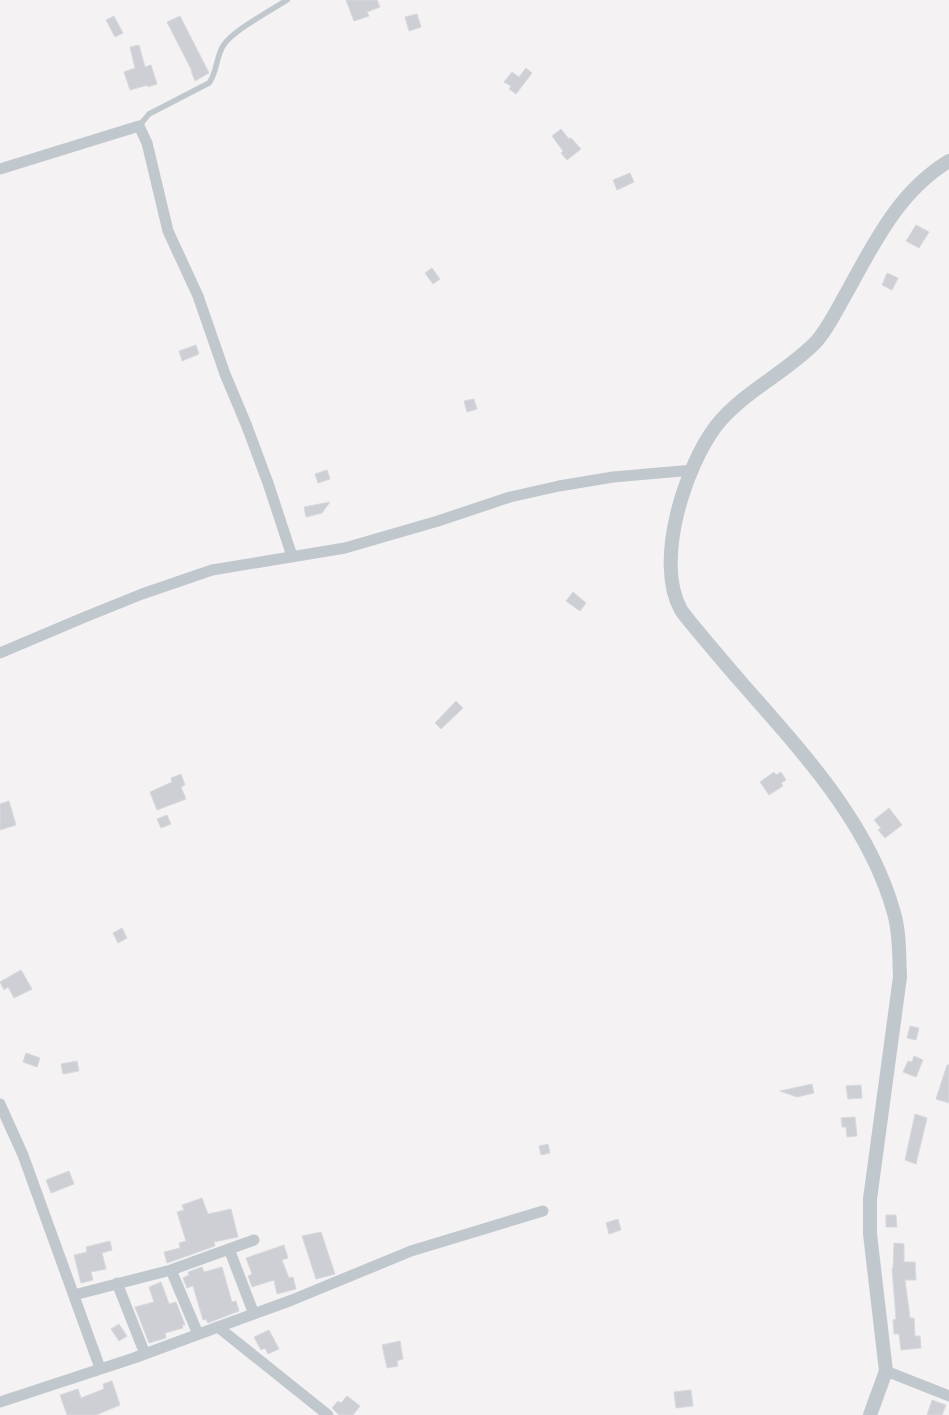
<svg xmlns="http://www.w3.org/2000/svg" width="949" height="1415" font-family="'Source Sans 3',sans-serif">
<rect width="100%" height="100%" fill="#f4f2f3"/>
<path fill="#cdcfd4" stroke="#d7d9dd" d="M 346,0 L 377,0 L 380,7 L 367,12 L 369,16 L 354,21 Z
M 417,14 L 421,27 L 409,31 L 405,17 Z
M 114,16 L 123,33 L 115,37 L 106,20 Z
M 180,16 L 209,73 L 195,81 L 191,71 L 192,71 L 167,22 Z
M 139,45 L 145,67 L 151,65 L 157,84 L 148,87 L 148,85 L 130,90 L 124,72 L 135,68 L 130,47 Z
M 526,68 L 532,73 L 516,94 L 509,89 L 511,86 L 504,82 L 512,72 L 519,77 Z
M 561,129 L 569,139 L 571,138 L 581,149 L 567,160 L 561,153 L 563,151 L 552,136 Z
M 630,173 L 634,182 L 617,190 L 613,180 Z
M 916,225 L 929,232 L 919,248 L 906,241 Z
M 432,268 L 440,279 L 433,284 L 425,273 Z
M 887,273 L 898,278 L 892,290 L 882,285 Z
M 196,345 L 199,354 L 182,361 L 179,351 Z
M 474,399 L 477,409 L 467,412 L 464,401 Z
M 327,470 L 330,479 L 318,483 L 315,474 Z
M 330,502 L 322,513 L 306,517 L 304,507 Z
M 573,592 L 586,603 L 580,611 L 566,601 Z
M 456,701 L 463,708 L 441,729 L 435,723 Z
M 774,772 L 776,775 L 781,772 L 786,780 L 781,783 L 783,786 L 769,795 L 760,782 Z
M 181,774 L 185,785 L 181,787 L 186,799 L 157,810 L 150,792 L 172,782 L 171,778 Z
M 9,801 L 16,825 L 0,830 L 0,804 Z
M 889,808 L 902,825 L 885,838 L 878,830 L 881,828 L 874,820 Z
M 167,815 L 171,824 L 161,828 L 157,819 Z
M 122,928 L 127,938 L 118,943 L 113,933 Z
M 21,970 L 32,989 L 14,998 L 8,987 L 4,990 L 0,982 Z
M 910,1026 L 919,1028 L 916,1040 L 907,1038 Z
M 26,1053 L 40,1058 L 37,1067 L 23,1062 Z
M 914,1056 L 923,1060 L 916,1077 L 903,1072 L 908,1061 L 912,1062 Z
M 77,1061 L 79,1071 L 63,1074 L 61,1064 Z
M 947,1065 L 949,1065 L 949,1103 L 936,1099 Z
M 812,1084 L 814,1093 L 797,1097 L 780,1091 Z
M 861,1085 L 862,1098 L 848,1099 L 846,1086 Z
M 915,1114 L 927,1118 L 916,1164 L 905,1160 Z
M 855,1117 L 857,1136 L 847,1137 L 846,1127 L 842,1127 L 841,1118 Z
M 548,1144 L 550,1153 L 541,1155 L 539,1146 Z
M 69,1171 L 74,1184 L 51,1193 L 46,1180 Z
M 202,1198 L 208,1214 L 231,1209 L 238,1237 L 214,1242 L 215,1246 L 167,1263 L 164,1252 L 180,1248 L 179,1243 L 186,1241 L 177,1212 L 184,1210 L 182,1205 Z
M 886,1215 L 896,1215 L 897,1227 L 886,1227 Z
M 618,1219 L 621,1230 L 609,1234 L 606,1223 Z
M 321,1232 L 335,1274 L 316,1279 L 302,1236 Z
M 110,1241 L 112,1250 L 102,1253 L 106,1269 L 91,1272 L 93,1280 L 81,1283 L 74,1255 L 87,1252 L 86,1247 Z
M 894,1243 L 904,1244 L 904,1262 L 915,1262 L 916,1280 L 905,1280 L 910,1318 L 914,1318 L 915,1336 L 920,1336 L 921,1348 L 901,1350 L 899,1334 L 894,1334 L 893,1320 L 896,1319 L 892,1268 L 893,1268 Z
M 284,1245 L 288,1258 L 282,1260 L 289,1278 L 293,1277 L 296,1289 L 277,1294 L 274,1280 L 252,1287 L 248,1276 L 252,1274 L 246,1258 Z
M 202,1267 L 204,1272 L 222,1267 L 232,1302 L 236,1301 L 239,1311 L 208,1323 L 206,1319 L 203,1320 L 193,1286 L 187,1288 L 183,1278 L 189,1275 L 188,1272 Z
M 161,1282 L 169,1304 L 176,1302 L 185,1325 L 182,1325 L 183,1328 L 165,1333 L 166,1338 L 149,1343 L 135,1307 L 154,1302 L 149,1287 Z
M 119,1324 L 127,1336 L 119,1341 L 111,1329 Z
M 269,1330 L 279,1349 L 268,1354 L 265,1348 L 261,1350 L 254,1337 Z
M 400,1341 L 403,1359 L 397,1361 L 398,1366 L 387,1368 L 382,1345 Z
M 112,1381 L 120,1405 L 96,1415 L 67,1415 L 60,1395 L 78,1389 L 81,1398 L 104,1389 L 103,1384 Z
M 691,1390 L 693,1406 L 676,1408 L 674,1392 Z
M 347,1396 L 360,1406 L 353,1415 L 339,1415 L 332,1408 L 338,1401 L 341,1403 Z
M 932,1400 L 946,1405 L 942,1415 L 927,1415 Z"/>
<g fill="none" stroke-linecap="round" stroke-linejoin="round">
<path stroke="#c0c7cd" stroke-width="5.5" d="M 139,126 L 149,114 L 209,83 C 217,73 216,57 223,46 C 232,31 270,11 287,0"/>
<path stroke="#c0c7cd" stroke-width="11" d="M 0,169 L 139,126 L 147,143 L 168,231 L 198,296 L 225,374 L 246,424 L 268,483 L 292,556
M 0,653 L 85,617 L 142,594 L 212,570 L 345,548 L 438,521 L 510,497 L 559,486 L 613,477 L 693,470
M 0,1104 L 23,1155 L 100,1368
M 229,1249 L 254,1314
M 171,1270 L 198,1334
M 117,1283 L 145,1354
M 74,1295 L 171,1270 L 254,1240
M 218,1327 L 328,1415
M 886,1371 L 949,1396
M 0,1402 L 134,1358 L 218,1327 L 292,1300 L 411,1251 L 543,1211"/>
<path stroke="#c0c7cd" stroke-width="14" d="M 870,1415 L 886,1371 L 870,1234 L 870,1199 L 900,977 C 899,956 900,934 894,913 C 869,822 801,751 741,682 C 726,665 711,647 696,629 C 691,623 685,616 681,610 C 654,562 685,467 716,426 C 743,392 784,374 815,343 C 828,329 837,309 847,292 C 874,243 899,191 949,161"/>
</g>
</svg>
